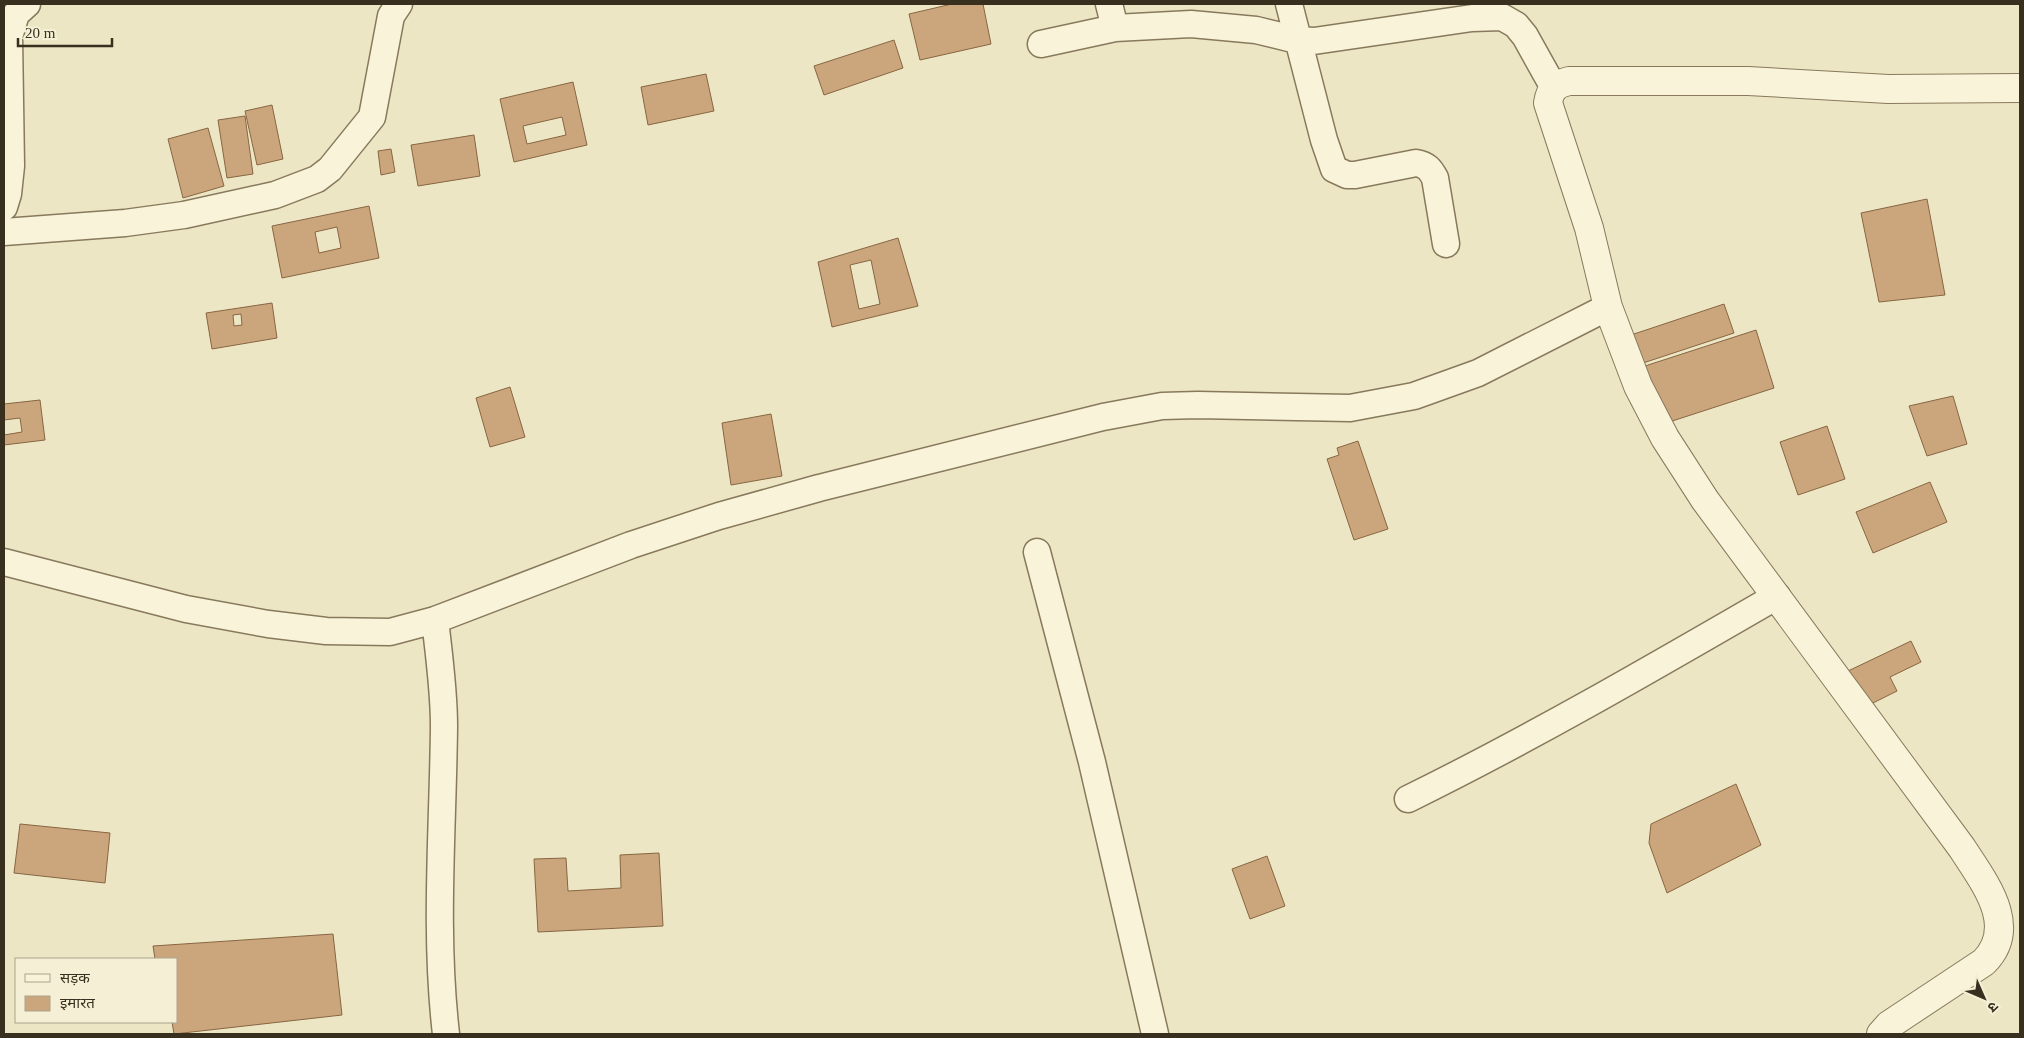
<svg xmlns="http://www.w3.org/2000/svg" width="2024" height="1038" font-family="'Times New Roman','Noto Sans Devanagari',serif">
<rect width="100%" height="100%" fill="#ede6c5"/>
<path fill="#cba67c" stroke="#876642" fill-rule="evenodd" d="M 952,4 L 983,4 L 991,44 L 920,60 L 909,14 Z
M 894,40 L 903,68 L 824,95 L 814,66 Z
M 706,74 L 714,111 L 648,125 L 641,87 Z
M 573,82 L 587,145 L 514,162 L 500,99 ZM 562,117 L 566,135 L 527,144 L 523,126 Z
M 272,105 L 283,159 L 257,165 L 245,111 Z
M 245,116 L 253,174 L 227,178 L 218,120 Z
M 208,128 L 224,186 L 183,198 L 168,139 Z
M 474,135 L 480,176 L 418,186 L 411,145 Z
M 391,149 L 395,172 L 381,175 L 378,151 Z
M 1927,199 L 1945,295 L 1879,302 L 1861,213 Z
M 369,206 L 379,258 L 282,278 L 272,226 ZM 337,227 L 341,248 L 319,253 L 315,232 Z
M 898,238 L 918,306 L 832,327 L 818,262 ZM 871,260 L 880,304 L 859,309 L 850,265 Z
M 272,303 L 277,338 L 212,349 L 206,313 ZM 241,314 L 242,325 L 234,326 L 233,315 Z
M 1724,304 L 1734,333 L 1637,365 L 1628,336 Z
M 1756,330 L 1774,388 L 1663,424 L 1645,366 Z
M 510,387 L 525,437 L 490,447 L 476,398 Z
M 1953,396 L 1967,444 L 1927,456 L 1909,406 Z
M 40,400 L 45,440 L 4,445 L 4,435 L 22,432 L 20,418 L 4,420 L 4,404 Z
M 771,414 L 782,476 L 731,485 L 722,423 Z
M 1827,426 L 1845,479 L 1798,495 L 1780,442 Z
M 1358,441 L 1388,529 L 1354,540 L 1327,459 L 1339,455 L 1337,448 Z
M 1930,482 L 1947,522 L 1873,553 L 1856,512 Z
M 1911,641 L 1921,662 L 1890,677 L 1897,691 L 1865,707 L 1848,671 Z
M 1736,784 L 1761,845 L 1667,893 L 1649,843 L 1651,824 Z
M 20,824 L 110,833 L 105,883 L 14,873 Z
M 659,853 L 663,926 L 538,932 L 534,859 L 566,858 L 568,891 L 621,888 L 620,855 Z
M 1267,856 L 1285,906 L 1250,919 L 1232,869 Z
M 333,934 L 342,1015 L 174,1034 L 172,1022 L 176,1022 L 176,959 L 155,959 L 153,946 Z"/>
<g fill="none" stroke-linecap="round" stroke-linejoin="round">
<defs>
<path id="minor" d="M 1109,4 L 1115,28
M 1289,4 L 1324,140 L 1334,169 L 1347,175 L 1355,175 L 1416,163 C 1427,165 1430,169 1435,178 L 1446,244
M 1041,44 L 1115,28 L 1191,24 L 1256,30 L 1297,40 L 1314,41 L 1472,18 L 1502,17 L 1516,25 L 1525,36 L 1554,88
M 4,207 L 8,194 L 11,166 L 9,37 L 16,14 L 27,4
M 4,232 L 125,223 L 184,215 L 275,195 L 317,179 L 330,169 L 372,117 L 391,16 L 399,4
M 1037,552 L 1092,762 L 1155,1034
M 4,562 L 186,609 L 268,624 L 326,631 L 390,632 L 435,620 L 631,545 L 719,516 L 819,488 L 1103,417 L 1162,406 L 1198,405 L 1350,408 L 1414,396 L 1478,373 L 1608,307
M 435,620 C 439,655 444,690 444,726 C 443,829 434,931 446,1034
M 1408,799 C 1534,737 1656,666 1777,596"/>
<path id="tertiary" d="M 1881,1034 L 1889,1025 L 1984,962 C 2020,926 1983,881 1962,848 L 1705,500 L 1665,438 L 1638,386 L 1608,307 L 1589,228 L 1548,103 C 1550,89 1556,84 1569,81 L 1748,81 L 1888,89 L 2020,88"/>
</defs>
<use href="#minor" stroke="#88795c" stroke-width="29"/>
<use href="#tertiary" stroke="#88795c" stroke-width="30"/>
<use href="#minor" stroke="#f8f3d9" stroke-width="26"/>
<use href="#tertiary" stroke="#f8f3d9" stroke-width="28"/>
</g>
<rect width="2024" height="1038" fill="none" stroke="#392f1f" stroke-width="10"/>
<rect x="15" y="958" width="162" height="65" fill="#f5f0d5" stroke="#aaa38c"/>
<rect x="25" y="974" width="25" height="8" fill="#f8f3d9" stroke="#aaa38c"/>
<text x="60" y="983" font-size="15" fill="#392f1f">सड़क</text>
<rect x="25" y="996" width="25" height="15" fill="#cba67c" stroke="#aaa38c"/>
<text x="60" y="1008" font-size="15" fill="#392f1f">इमारत</text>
<g transform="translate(1984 998) rotate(135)" stroke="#f5f0d5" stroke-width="4" paint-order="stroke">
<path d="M0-4L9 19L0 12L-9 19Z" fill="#392f1f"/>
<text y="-8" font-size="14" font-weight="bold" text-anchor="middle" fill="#392f1f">उ</text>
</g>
<path d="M18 38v8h94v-8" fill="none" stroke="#392f1f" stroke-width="2.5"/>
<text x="25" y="38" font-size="15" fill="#392f1f" stroke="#f5f0d5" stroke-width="4" paint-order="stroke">20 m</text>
</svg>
